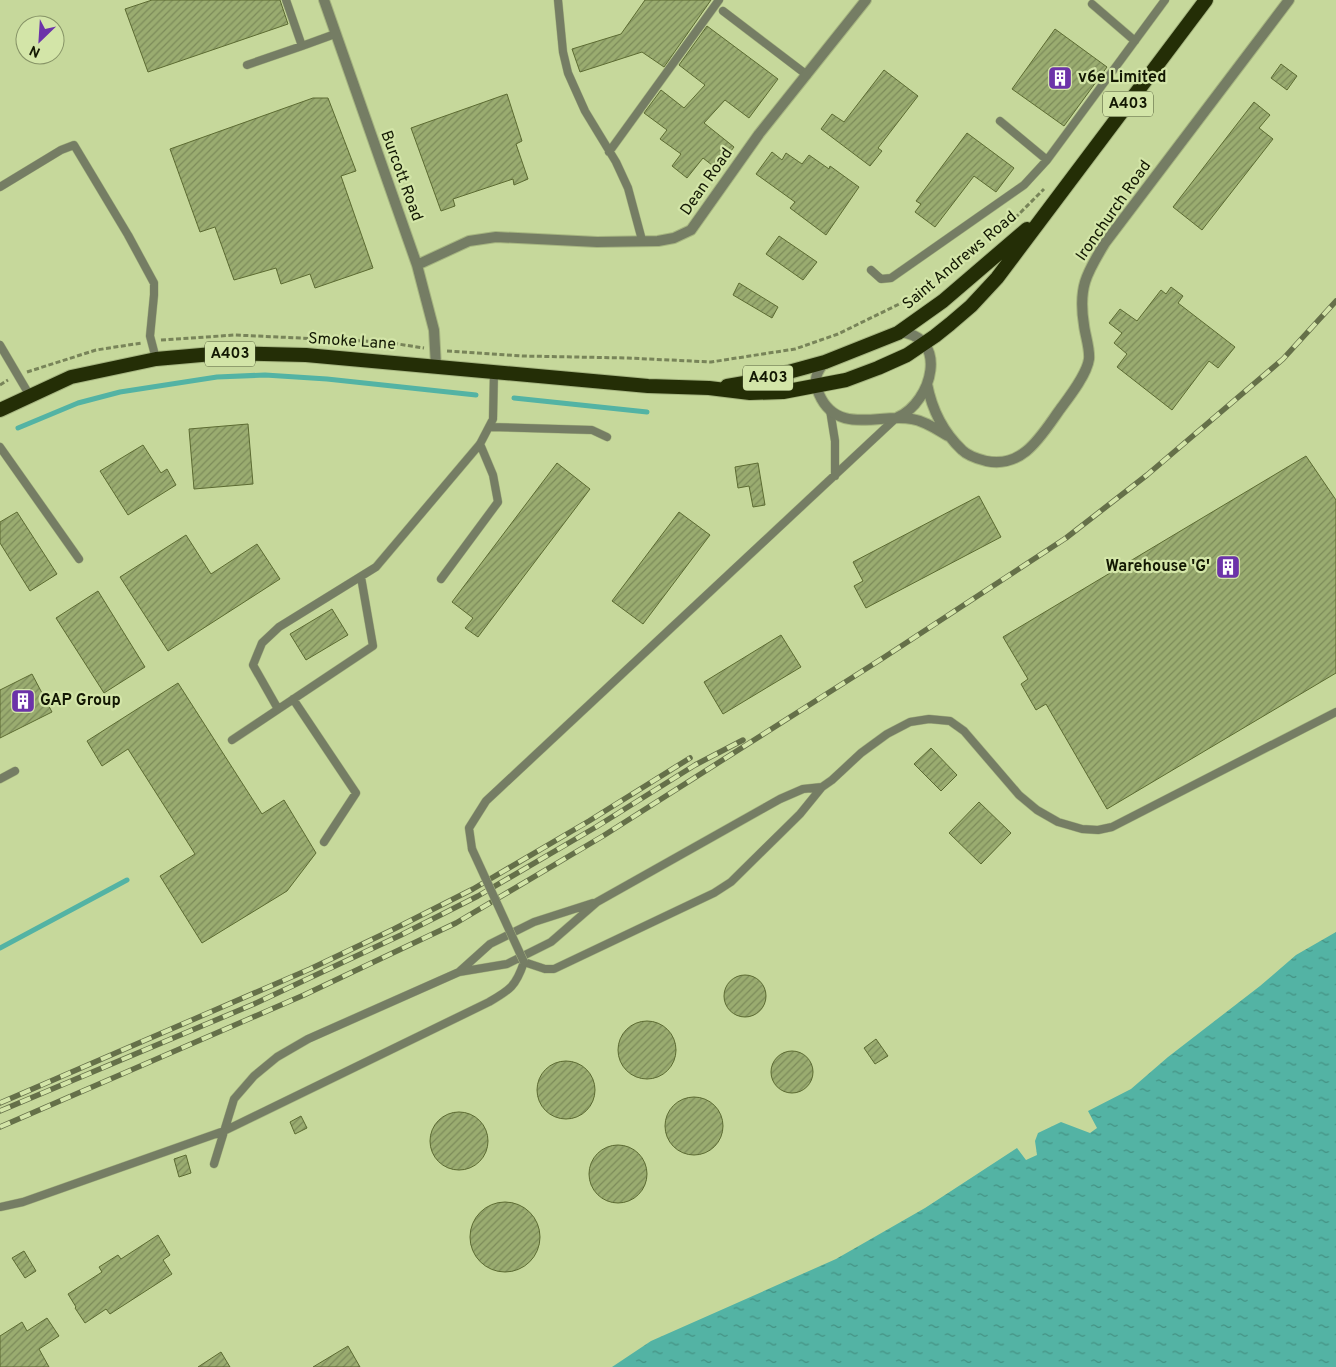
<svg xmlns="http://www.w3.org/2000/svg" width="1336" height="1367" font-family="Overpass,sans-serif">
<defs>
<pattern id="water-ripples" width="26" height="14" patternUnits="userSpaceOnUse" patternTransform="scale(1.25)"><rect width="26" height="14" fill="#53b3a4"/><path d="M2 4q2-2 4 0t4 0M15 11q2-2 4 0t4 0" fill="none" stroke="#449183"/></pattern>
<pattern id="building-hatch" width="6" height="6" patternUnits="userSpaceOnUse" patternTransform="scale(1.25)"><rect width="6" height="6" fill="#9aac70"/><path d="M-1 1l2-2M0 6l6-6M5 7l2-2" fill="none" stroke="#7c8b5a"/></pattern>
</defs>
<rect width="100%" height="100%" fill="#c6d89b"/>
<path fill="url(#water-ripples)" d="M 1336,932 L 1336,1367 L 612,1367 L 651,1341 L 836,1259 L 925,1208 L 1017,1148 L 1026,1160 L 1037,1155 L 1035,1141 L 1038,1133 L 1061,1122 L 1090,1133 L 1097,1128 L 1088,1111 L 1131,1089 L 1168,1057 L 1260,986 L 1296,955 Z"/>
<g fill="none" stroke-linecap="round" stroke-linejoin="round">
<path stroke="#53b3a4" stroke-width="5" d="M 514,398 L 647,412
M 18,428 L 78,403 L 120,392 L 217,377 L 265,375 L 327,379 L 476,395
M 0,948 L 127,880"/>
</g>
<path fill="url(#building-hatch)" stroke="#5c6b32" d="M 152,0 L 280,0 L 288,24 L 148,72 L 125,9 Z
M 645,0 L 711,0 L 664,67 L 642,52 L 580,72 L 572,49 L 621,34 Z
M 707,26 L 778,79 L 749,118 L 725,100 L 704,123 L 734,147 L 717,169 L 703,158 L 687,178 L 672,166 L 681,154 L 660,139 L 667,130 L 644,113 L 661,90 L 684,108 L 705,85 L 679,65 Z
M 1055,29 L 1107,67 L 1064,126 L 1012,89 Z
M 1281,64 L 1297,76 L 1287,90 L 1271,78 Z
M 884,70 L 918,96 L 878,148 L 882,151 L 870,166 L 821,129 L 832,114 L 844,122 Z
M 507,94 L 522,141 L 516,144 L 528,179 L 514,185 L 513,179 L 453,199 L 455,206 L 441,211 L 411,128 Z
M 313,98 L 328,98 L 356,171 L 341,176 L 373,268 L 315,288 L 310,274 L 281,284 L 276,268 L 234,280 L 215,227 L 200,232 L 170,149 Z
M 1254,102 L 1270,115 L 1259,128 L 1273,139 L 1202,230 L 1173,207 Z
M 967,133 L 1014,168 L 996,192 L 974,176 L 935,227 L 915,212 L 921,204 L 916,201 Z
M 772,152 L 782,160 L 786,153 L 802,164 L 809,155 L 829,169 L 830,166 L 859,187 L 826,235 L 790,208 L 795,202 L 756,174 Z
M 779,236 L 817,262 L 803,280 L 766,254 Z
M 739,283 L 778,307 L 772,318 L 733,295 Z
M 1171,287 L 1183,296 L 1178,303 L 1235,347 L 1218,368 L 1209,361 L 1172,410 L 1117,367 L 1127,354 L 1114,343 L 1122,333 L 1109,323 L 1120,309 L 1137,321 L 1161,290 L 1166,294 Z
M 248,424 L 253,484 L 194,489 L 189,429 Z
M 143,445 L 161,473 L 167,469 L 176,485 L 128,515 L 100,471 Z
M 1306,456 L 1336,500 L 1336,673 L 1107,809 L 1046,704 L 1036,710 L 1021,684 L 1028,679 L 1003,637 Z
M 557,463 L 590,489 L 478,637 L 465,628 L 473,618 L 452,602 Z
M 758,463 L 765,505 L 753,507 L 749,486 L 738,488 L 735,467 Z
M 979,496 L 1001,537 L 866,608 L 854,586 L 863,581 L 853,562 Z
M 17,512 L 57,574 L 30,591 L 0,543 L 0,522 Z
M 679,512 L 710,535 L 643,624 L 612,601 Z
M 186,535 L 211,574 L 257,544 L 280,579 L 168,651 L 120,577 Z
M 98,591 L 145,667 L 104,693 L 56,618 Z
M 332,609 L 348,635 L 306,660 L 290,634 Z
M 781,635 L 801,667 L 723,714 L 704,682 Z
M 32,674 L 52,712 L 0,738 L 0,690 Z
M 178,683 L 262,814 L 284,800 L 316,853 L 287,891 L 202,943 L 160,876 L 195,854 L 128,749 L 102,766 L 87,741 Z
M 931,748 L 957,775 L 941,791 L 914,764 Z
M 979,802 L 1011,833 L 981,864 L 949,833 Z
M724 996a21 21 0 1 1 42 0a21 21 0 1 1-42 0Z
M618 1050a29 29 0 1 1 58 0a29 29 0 1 1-58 0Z
M 876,1039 L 888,1056 L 875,1064 L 864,1048 Z
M771 1072a21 21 0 1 1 42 0a21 21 0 1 1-42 0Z
M537 1090a29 29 0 1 1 58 0a29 29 0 1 1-58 0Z
M665 1126a29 29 0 1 1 58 0a29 29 0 1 1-58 0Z
M430 1141a29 29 0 1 1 58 0a29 29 0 1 1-58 0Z
M 301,1116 L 307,1128 L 295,1134 L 290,1122 Z
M589 1174a29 29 0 1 1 58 0a29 29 0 1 1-58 0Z
M 186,1155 L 191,1173 L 179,1177 L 174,1159 Z
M470 1237a35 35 0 1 1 70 0a35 35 0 1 1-70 0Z
M 158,1235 L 170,1255 L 163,1260 L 172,1274 L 110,1314 L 106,1309 L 85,1323 L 75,1308 L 76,1307 L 68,1294 L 102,1272 L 99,1267 L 118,1255 L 121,1259 Z
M 24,1251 L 36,1271 L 25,1278 L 12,1258 Z
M 47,1318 L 59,1336 L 39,1349 L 49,1367 L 0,1367 L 0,1336 L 22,1322 L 27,1331 Z
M 348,1346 L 360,1367 L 313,1367 Z
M 221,1352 L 230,1367 L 198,1367 Z"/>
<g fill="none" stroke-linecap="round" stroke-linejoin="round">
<defs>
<path id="service" d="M 286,0 L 302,46 L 335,34
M 558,0 L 563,52 L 568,73 L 585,111 L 616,162 L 628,188 L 642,240
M 1092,4 L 1135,41
M 723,11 L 807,75
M 247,65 L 302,46
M 1000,121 L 1047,160
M 609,152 L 719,0
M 0,187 L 61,150 L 74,145 L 128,235 L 154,283 L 154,295 L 150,336 L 156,359
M 871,270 L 881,279 L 891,278 L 1024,185 L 1047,160 L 1165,0
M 0,345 L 30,396
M 830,410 L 835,441 L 835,476
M 489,427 L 592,430 L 607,437
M 0,447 L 79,559
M 441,579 L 498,502 L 493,475 L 480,444
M 293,699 L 356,793 L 324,842
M 278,709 L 253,665 L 262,643 L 279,627 L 376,567 L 480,444 L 493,419 L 494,371
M 232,740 L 373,646 L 361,577
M 0,779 L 15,771
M 472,849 L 469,828 L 486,801 L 896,418
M 460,971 L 490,944 L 534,922 L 593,903
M 214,1164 L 234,1099 L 254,1076 L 277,1057 L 308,1039 L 459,972 L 507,964 L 551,942 L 597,902 L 780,799 L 803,789 L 822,787
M 0,1207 L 23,1202 L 224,1131 L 489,1002 C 510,990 516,986 524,962 L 545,969 L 554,969 L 714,893 L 731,882 L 800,814 L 822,787 L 832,780 L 861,753 L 887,734 L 910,722 L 929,719 L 950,721 L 964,731 L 1019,795 L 1037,810 L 1058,822 L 1082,829 L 1098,830 L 1112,827 L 1336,712"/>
<path id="minor" d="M 324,0 L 417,265 L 434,330 L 436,366
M 417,265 L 469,241 L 496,237 L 597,242 L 658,241 L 674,238 L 691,230 L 759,134 L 866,0
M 825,362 C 816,372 813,381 819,394 C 837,436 880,413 912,419 C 925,421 936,429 948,436
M 927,384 C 932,410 943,432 962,450 C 968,456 978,459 986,461 C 1024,469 1042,434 1061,408 C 1070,396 1087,374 1089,359 C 1090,348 1085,335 1084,325 C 1078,288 1086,274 1105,243 L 1289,0
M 898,417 C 932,402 950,336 899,332"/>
<path id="trunk" d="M 727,386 L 756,381 L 825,362 L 898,333 L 943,301 L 1027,229
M 0,410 L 71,377 L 156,359 L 224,353 L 306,355 L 648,386 L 709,388 L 750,393 L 783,392 L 846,380 L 878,368 L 907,355 L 935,336 L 950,324 L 971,306 L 997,278 L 1206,0"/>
</defs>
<use href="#service" stroke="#a6b580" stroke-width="9"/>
<use href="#minor" stroke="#a6b580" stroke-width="12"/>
<use href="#trunk" stroke="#a6b580" stroke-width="16"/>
<path stroke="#788459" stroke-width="3" stroke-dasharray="5 2.5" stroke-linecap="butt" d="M 1015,218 L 1044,189
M 161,340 L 235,335 L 385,342 L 424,348
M 447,351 L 522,356 L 628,358 L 711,362 L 795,349 L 838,334 L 936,286
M 27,372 L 96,350 L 142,343
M 0,385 L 8,380"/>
<use href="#service" stroke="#757d64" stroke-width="8"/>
<use href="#minor" stroke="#757d64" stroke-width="10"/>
<use href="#trunk" stroke="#242e06" stroke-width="14"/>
<defs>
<path id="rail" d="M 0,1103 L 310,969 L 394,929 L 473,889 L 589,821 L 690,758
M 0,1111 L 254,1004 L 401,935 L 478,896 L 596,827 L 695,765 L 743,740
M 0,1127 L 304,995 L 456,923 L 603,836 L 883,658 L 1066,538 L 1147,475 L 1283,359 L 1336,301"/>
</defs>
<use href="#rail" stroke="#657049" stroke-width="5.5"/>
<use href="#rail" stroke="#d3e5a8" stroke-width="4" stroke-dasharray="11" stroke-linecap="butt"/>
<defs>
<path id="service-bridge" d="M 472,849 L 524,962"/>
</defs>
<use href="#service-bridge" stroke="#a6b580" stroke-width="9" stroke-linecap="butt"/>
<use href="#service-bridge" stroke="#757d64" stroke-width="8"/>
</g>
<defs>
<symbol id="building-square" viewBox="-11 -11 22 22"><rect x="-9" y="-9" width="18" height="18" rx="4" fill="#6c33a9" stroke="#d3e5a8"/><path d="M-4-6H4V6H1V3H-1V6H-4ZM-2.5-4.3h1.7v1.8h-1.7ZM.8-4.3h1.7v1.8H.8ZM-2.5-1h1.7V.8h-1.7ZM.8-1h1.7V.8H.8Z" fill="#fff"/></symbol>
</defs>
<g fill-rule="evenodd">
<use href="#building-square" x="1046" y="64" width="28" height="28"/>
<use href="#building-square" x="1214" y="553" width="28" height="28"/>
<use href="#building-square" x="9" y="687" width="28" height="28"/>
</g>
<g text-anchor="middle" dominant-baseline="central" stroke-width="4.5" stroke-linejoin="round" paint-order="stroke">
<g fill="#d3e5a8" stroke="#4d5634" stroke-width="1">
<rect x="1103" y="91.5" width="50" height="25" rx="4"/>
<rect x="205" y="341.5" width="50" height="25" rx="4"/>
<rect x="743" y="365.5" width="50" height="25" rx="4"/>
</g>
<g font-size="15" font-weight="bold" fill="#131803">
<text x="1128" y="104">A403</text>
<text x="230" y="354">A403</text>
<text x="768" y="378">A403</text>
</g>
<g font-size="16" font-weight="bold" fill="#131803" stroke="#d3e5a8" text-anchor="start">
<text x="1078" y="78">v6e Limited</text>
<text x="1210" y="567" text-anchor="end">Warehouse 'G'</text>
<text x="40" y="701">GAP Group</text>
</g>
<g font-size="16" fill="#131803" stroke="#d3e5a8">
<text transform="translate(401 176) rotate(70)">Burcott Road</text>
<text transform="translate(707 182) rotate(-55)">Dean Road</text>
<text transform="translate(1114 211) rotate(-55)">Ironchurch Road</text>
<text transform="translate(960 261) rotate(-40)">Saint Andrews Road</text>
<text transform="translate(352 342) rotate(4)">Smoke Lane</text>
</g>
</g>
<g transform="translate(40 40) rotate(205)"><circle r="24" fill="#d3e5a8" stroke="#869366"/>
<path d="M0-4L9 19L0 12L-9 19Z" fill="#6c33a9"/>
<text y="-8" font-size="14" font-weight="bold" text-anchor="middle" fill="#131803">N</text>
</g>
</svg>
